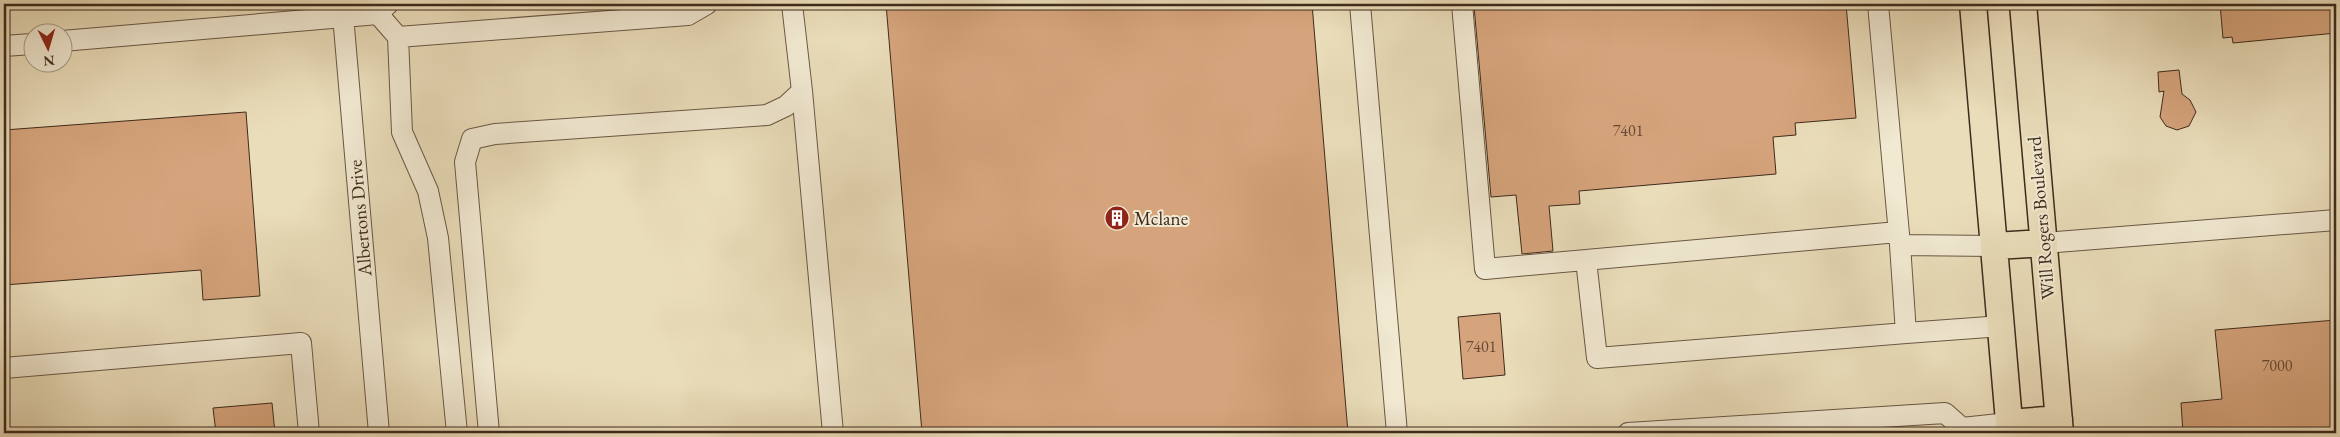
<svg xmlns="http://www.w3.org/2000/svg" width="2340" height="437" font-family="'EB Garamond',serif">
<rect width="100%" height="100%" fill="#eaddba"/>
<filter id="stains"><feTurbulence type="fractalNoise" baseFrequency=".004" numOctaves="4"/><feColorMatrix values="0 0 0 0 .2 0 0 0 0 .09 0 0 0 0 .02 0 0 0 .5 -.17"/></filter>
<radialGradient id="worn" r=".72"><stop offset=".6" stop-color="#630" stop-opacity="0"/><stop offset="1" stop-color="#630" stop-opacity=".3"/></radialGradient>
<path fill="#d6a47c" stroke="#3f2a1c" d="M 886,4 L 1312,4 L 1348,433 L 922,433 Z
M 1505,4 L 1846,4 L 1856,118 L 1795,123 L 1796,135 L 1773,137 L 1776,174 L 1579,191 L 1580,204 L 1549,206 L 1553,251 L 1522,254 L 1516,195 L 1491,197 L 1474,6 Z
M 2220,4 L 2336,4 L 2336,33 L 2233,43 L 2232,37 L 2223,38 Z
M 2179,70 L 2182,94 L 2190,100 L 2196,112 L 2189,126 L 2177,130 L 2166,126 L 2160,117 L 2164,91 L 2159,92 L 2158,72 Z
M 246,112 L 260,296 L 203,300 L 201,270 L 4,285 L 4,130 Z
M 1500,313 L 1505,375 L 1463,379 L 1458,317 Z
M 2336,320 L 2336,433 L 2183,433 L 2181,403 L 2222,399 L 2215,330 Z
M 272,403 L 275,433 L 216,433 L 213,408 Z"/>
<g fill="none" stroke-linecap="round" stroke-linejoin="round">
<defs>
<path id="minor" d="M 342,4 L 379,433
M 1360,4 L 1397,433
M 1462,4 L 1485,269 L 1898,232
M 1878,4 L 1900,245 L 1995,246
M 378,14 L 398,37 L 688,15 L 707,4
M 398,37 L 402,132 L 428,191 L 438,238 L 457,433
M 62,41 L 378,14 L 388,4
M 4,46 L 32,44
M 802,91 L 833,433
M 2044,243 L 2336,220
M 1900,245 L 1906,333 L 2002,326
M 1586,260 L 1597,358 L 1906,333
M 4,368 L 301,343 L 309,433
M 489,433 L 465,162 L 472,139 L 495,134 L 767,115 L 786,106 L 802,91 L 792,4
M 1628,433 L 1945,413 L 1962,428
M 1956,433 L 1962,428 L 2009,423"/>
<path id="major" d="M 1973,4 L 2010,433
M 2023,4 L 2060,433
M 1995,246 L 2044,243
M 2009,423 L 2059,419"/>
</defs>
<use href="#minor" stroke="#6a5744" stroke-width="22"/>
<use href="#major" stroke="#3f2a1c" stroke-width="29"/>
<use href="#minor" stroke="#f1e9d2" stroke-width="20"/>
<use href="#major" stroke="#eaddba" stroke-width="26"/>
<path stroke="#3f2a1c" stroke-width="4" stroke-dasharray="9 9" stroke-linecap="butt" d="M 1454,429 L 1455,433"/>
</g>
<defs>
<symbol id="building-disc" viewBox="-11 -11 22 22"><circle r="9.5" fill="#8f2418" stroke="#f1e9d2"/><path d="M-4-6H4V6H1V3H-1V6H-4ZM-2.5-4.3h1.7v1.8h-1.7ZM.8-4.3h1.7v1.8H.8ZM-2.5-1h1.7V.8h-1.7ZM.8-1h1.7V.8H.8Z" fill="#fff"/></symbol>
</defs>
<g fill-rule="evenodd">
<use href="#building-disc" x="1103" y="204" width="28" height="28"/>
</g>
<g text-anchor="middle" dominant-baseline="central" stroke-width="4" stroke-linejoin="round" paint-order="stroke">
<g font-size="16" fill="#654834">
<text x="1628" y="130">7401</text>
<text x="1481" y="346">7401</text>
<text x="2277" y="365">7000</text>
</g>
<g font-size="19" fill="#3f2a1c" stroke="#f1e9d2">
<text transform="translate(360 218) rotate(-95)">Albertons Drive</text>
<text transform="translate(2041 218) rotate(-95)">Will Rogers Boulevard</text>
</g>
<g font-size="19" fill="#3f2a1c" stroke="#f1e9d2" text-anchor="start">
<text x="1134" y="218">Mclane</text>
</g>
</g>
<rect width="2340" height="437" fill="none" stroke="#eaddba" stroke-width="20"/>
<rect x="5" y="5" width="2330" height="427" fill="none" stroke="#3f2a1c" stroke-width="2.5"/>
<rect x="10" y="10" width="2320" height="417" fill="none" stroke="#3f2a1c"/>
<g transform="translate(48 48) rotate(175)"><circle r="24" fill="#f1e9d2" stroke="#aa9d89"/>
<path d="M0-4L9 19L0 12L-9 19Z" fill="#8f2418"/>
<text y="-8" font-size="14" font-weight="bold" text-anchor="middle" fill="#3f2a1c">N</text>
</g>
<rect width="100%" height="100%" filter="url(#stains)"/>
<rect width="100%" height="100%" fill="url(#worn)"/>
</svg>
